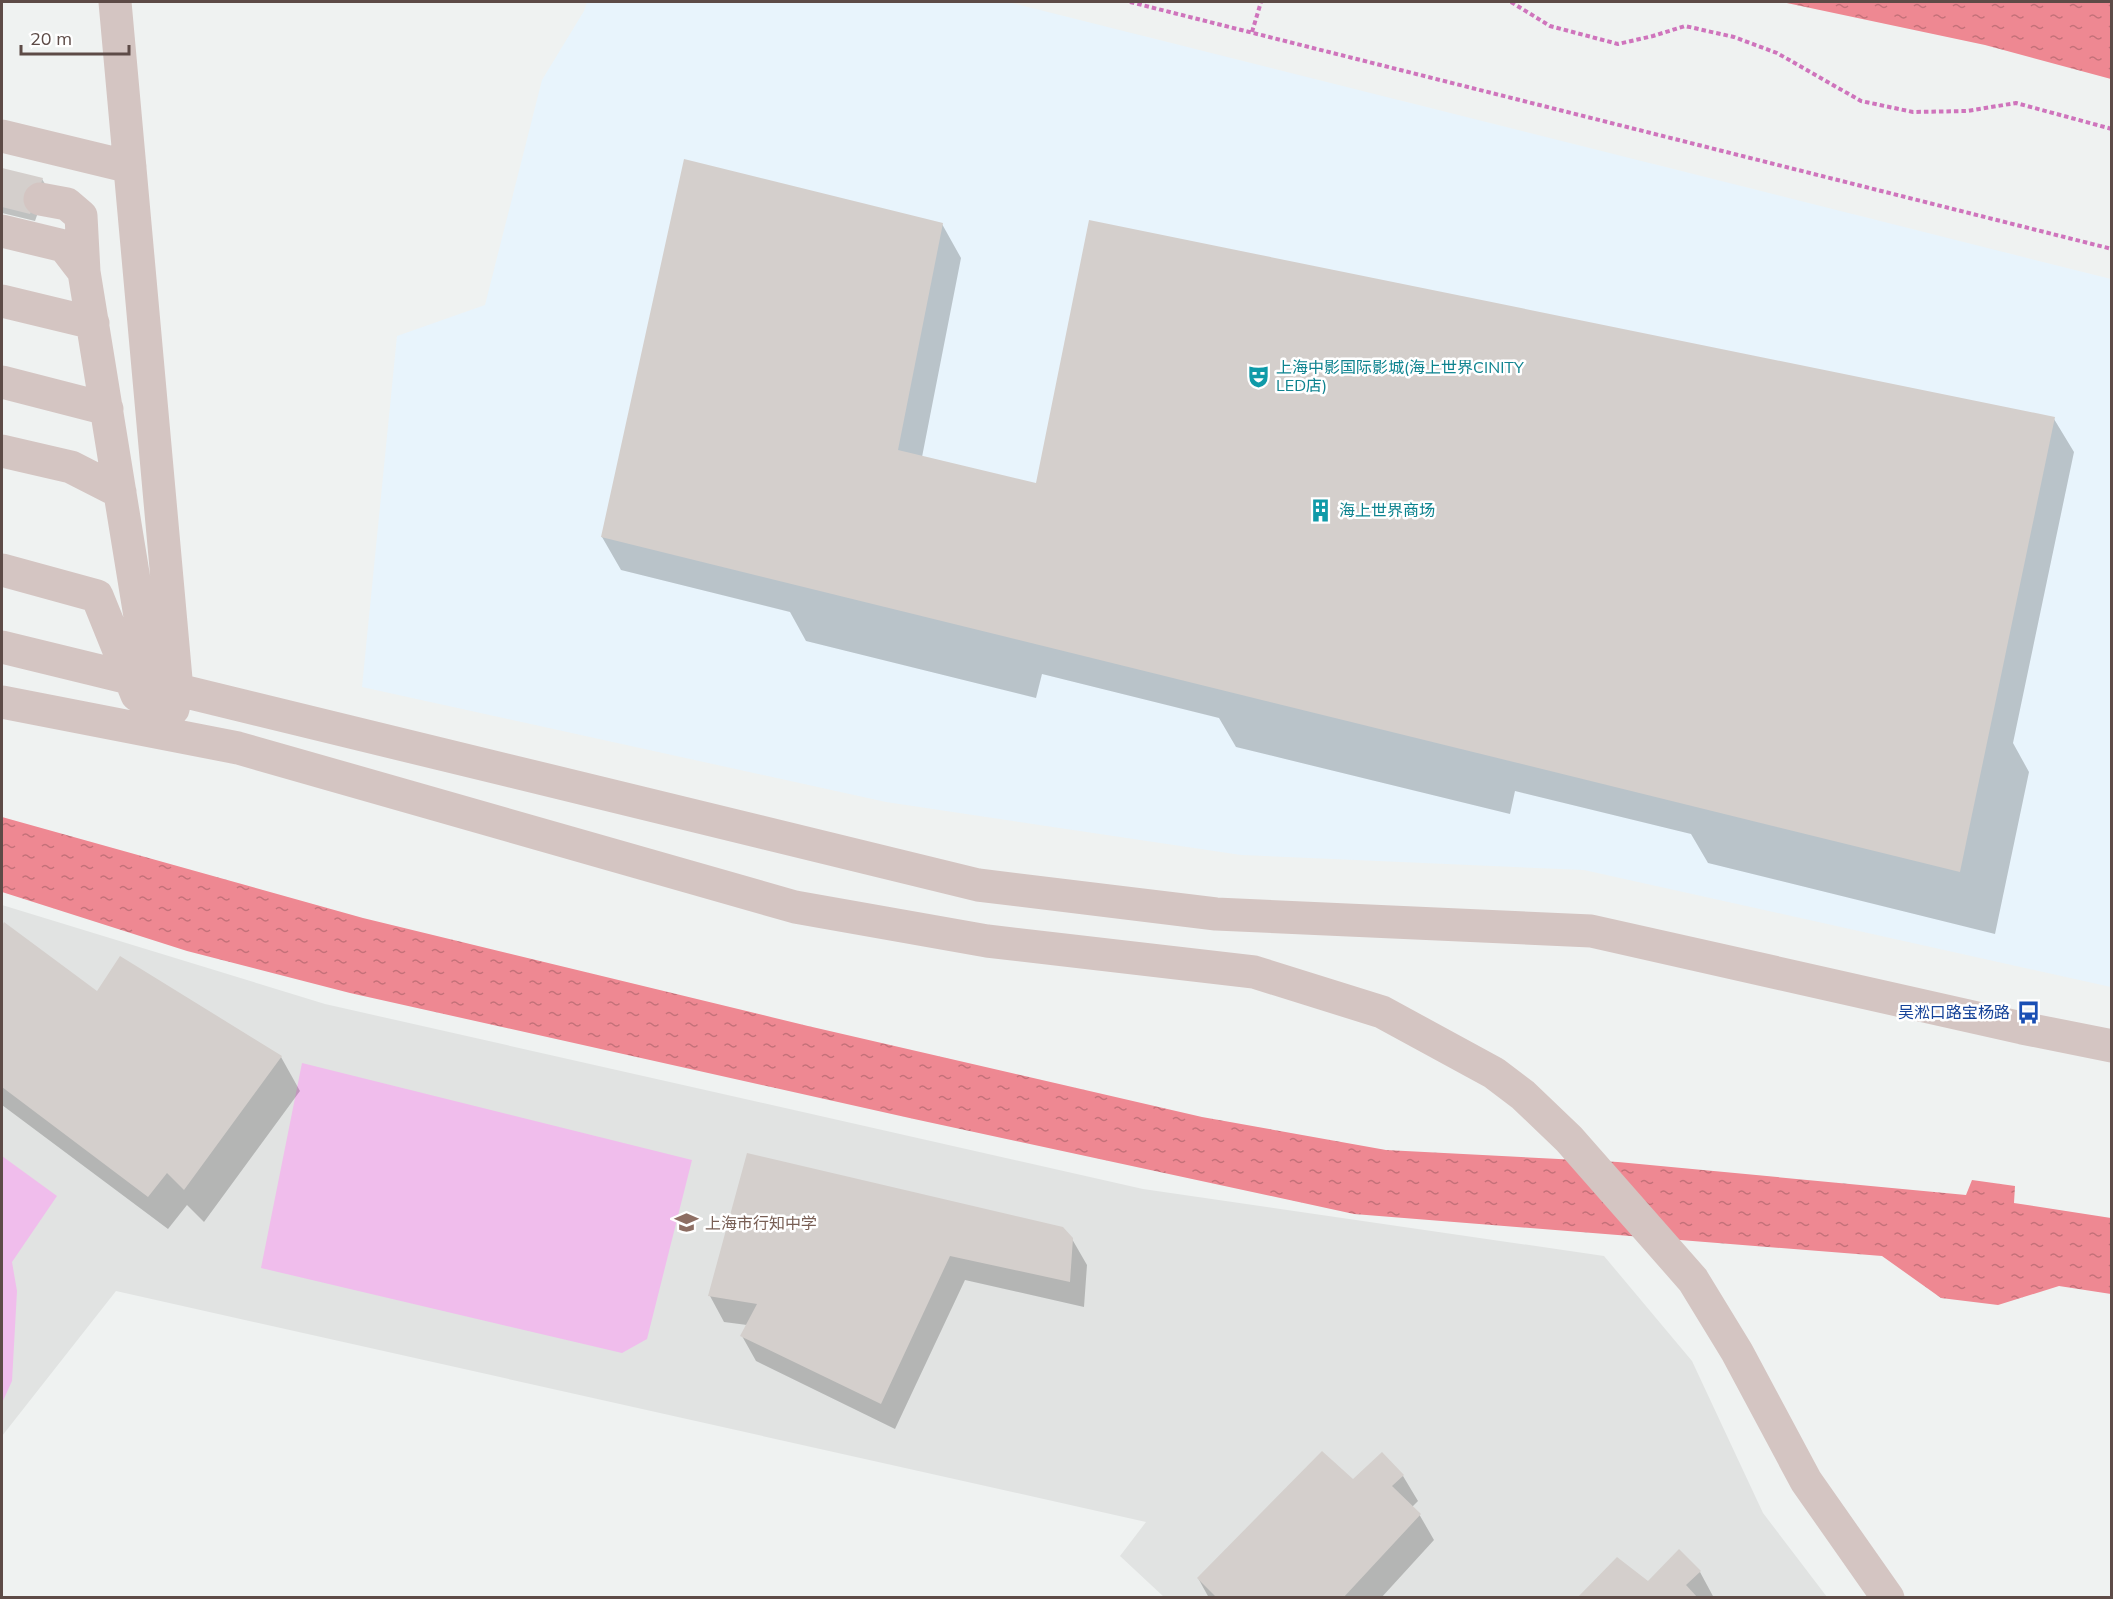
<svg xmlns="http://www.w3.org/2000/svg" width="2113" height="1599" font-family="Mulish,'Noto Sans SC',sans-serif">
<defs>
<pattern id="water-ripples" width="26" height="14" patternUnits="userSpaceOnUse" patternTransform="scale(1.5)"><rect width="26" height="14" fill="#ee8892"/><path d="M2 4q2-2 4 0t4 0M15 11q2-2 4 0t4 0" fill="none" stroke="#c47179"/></pattern>
</defs>
<rect width="100%" height="100%" fill="#eff2f1"/>
<path fill="#e8f4fc" d="M 587,2 L 1008,2 L 2111,279 L 2111,987 L 1584,870 L 1241,855 L 886,802 L 362,687 L 397,336 L 485,305 L 542,80 L 584,11 Z"/>
<path fill="#e1e3e2" d="M 2,905 L 325,1004 L 1143,1189 L 1604,1256 L 1692,1361 L 1763,1513 L 1827,1597 L 1164,1597 L 1120,1556 L 1146,1522 L 116,1291 L 2,1436 Z"/>
<path fill="#f0bdec" d="M 302,1063 L 692,1160 L 647,1339 L 622,1353 L 261,1268 Z
M 2,1156 L 57,1196 L 12,1262 L 17,1291 L 12,1381 L 2,1403 Z"/>
<path fill="url(#water-ripples)" d="M 1782,2 L 2111,2 L 2111,79 L 1985,45 Z
M 2,817 L 363,918 L 808,1026 L 1202,1117 L 1386,1150 L 1618,1162 L 1966,1195 L 1972,1180 L 2015,1186 L 2014,1203 L 2111,1218 L 2111,1294 L 2059,1286 L 1998,1305 L 1941,1298 L 1882,1256 L 1354,1214 L 914,1119 L 350,993 L 187,951 L 2,892 Z"/>
<path fill="#0003" d="M 2,170 L 42,179 L 47,187 L 35,221 L 2,213 Z
M 942,224 L 961,258 L 922,457 L 1037,485 L 2054,419 L 2074,452 L 2013,743 L 2029,772 L 1995,934 L 1708,863 L 1691,834 L 1515,791 L 1510,814 L 1236,747 L 1219,718 L 1042,674 L 1036,698 L 806,641 L 790,612 L 621,570 L 602,537 Z
M 5,924 L 98,993 L 281,1057 L 300,1091 L 204,1222 L 187,1205 L 168,1229 L 2,1105 L 2,928 Z
M 748,1155 L 1072,1239 L 1087,1265 L 1084,1307 L 965,1280 L 895,1429 L 756,1361 L 742,1336 L 747,1325 L 724,1322 L 710,1296 Z
M 1403,1476 L 1418,1501 L 1412,1507 L 1419,1514 L 1434,1540 L 1381,1598 L 1209,1598 L 1198,1578 L 1353,1481 Z
M 1700,1572 L 1714,1598 L 1579,1598 L 1648,1583 Z"/>
<path fill="#d4cfcc" d="M 684,159 L 943,223 L 898,450 L 1036,483 L 1089,220 L 2055,417 L 1960,872 L 601,537 Z
M 2,168 L 43,178 L 30,214 L 2,207 Z
M 4,922 L 97,991 L 120,956 L 282,1056 L 184,1190 L 167,1173 L 148,1197 L 2,1087 L 2,926 Z
M 747,1153 L 1063,1227 L 1073,1238 L 1070,1282 L 950,1256 L 881,1404 L 740,1336 L 757,1304 L 708,1296 Z
M 1322,1451 L 1353,1479 L 1382,1452 L 1404,1475 L 1392,1486 L 1421,1514 L 1343,1598 L 1217,1598 L 1197,1578 Z
M 1679,1549 L 1701,1571 L 1686,1585 L 1698,1598 L 1577,1598 L 1617,1557 L 1648,1581 Z"/>
<g fill="none" stroke-linecap="round" stroke-linejoin="round">
<path stroke="#cf74bc" stroke-width="4" stroke-dasharray="4.5 3" stroke-linecap="butt" d="M 1130,2 L 2112,249
M 1511,2 L 1550,26 L 1618,44 L 1653,36 L 1685,26 L 1734,37 L 1777,53 L 1861,101 L 1913,112 L 1967,111 L 2016,103 L 2112,129
M 1252,32 L 1261,2"/>
<path stroke="#d4c5c2" stroke-width="33" d="M 115,2 L 177,690 L 173,709
M 2,136 L 130,167
M 40,199 L 67,204 L 81,216 L 84,272
M 2,231 L 64,246 L 84,272 L 151,684 L 150,705
M 2,301 L 93,323
M 2,382 L 107,409
M 2,451 L 71,467 L 120,492
M 2,570 L 97,596 L 137,695
M 2,647 L 978,885 L 1216,914 L 1591,931 L 2022,1028 L 2112,1046
M 2,702 L 238,748 L 795,907 L 987,941 L 1254,972 L 1382,1012 L 1494,1073 L 1523,1095 L 1569,1139 L 1693,1280 L 1737,1352 L 1806,1481 L 1888,1598"/>
</g>
<defs>
<symbol id="theatre-bare" viewBox="-9 -9 18 18"><path d="M-5-5.5Q0-4 5-5.5V0Q5 5 0 6Q-5 5-5 0ZM-3.3-2.5H-1v1.5H-3.3ZM1-2.5H3.3v1.5H1ZM-2.8 1Q0 5.5 2.8 1Z" fill="#0f9aa8" stroke="#fff" stroke-width="2.5" paint-order="stroke"/></symbol>
<symbol id="building-bare" viewBox="-9 -9 18 18"><path d="M-4-6H4V6H1V3H-1V6H-4ZM-2.5-4.3h1.7v1.8h-1.7ZM.8-4.3h1.7v1.8H.8ZM-2.5-1h1.7V.8h-1.7ZM.8-1h1.7V.8H.8Z" fill="#0f9aa8" stroke="#fff" stroke-width="2.5" paint-order="stroke"/></symbol>
<symbol id="bus-bare" viewBox="-9 -9 18 18"><path d="M-5-6H5V4H4V6H2V4H-2V6H-4V4H-5ZM-3.5-4V0h7V-4ZM-3.5 1.2v1.5H-2V1.2ZM2 1.2v1.5H3.5V1.2Z" fill="#1a4fb4" stroke="#fff" stroke-width="2.5" paint-order="stroke"/></symbol>
<symbol id="school-bare" viewBox="-9 -9 18 18"><path d="M0-5L7-2L0 1L-7-2ZM-4 1L0 2.5L4 1V4Q0 6-4 4Z" fill="#8d6e63" stroke="#fff" stroke-width="2.5" paint-order="stroke"/></symbol>
</defs>
<g fill-rule="evenodd">
<use href="#theatre-bare" x="1242" y="360" width="33" height="33"/>
<use href="#building-bare" x="1304" y="494" width="33" height="33"/>
<use href="#bus-bare" x="2012" y="996" width="33" height="33"/>
<use href="#school-bare" x="670" y="1206" width="33" height="33"/>
</g>
<g text-anchor="middle" dominant-baseline="central" stroke-width="5" stroke-linejoin="round" paint-order="stroke">
<g font-size="16" fill="#0d838f" stroke="#fff" text-anchor="start">
<text x="1276" y="367">上海中影国际影城(海上世界CINITY<tspan x="1276" dy="18">LED店)</tspan></text>
<text x="1339" y="510">海上世界商场</text>
</g>
<g font-size="16" fill="#164399" stroke="#fff" text-anchor="end">
<text x="2010" y="1012">吴淞口路宝杨路</text>
</g>
<g font-size="16" fill="#785e54" stroke="#fff" text-anchor="start">
<text x="705" y="1223">上海市行知中学</text>
</g>
</g>
<rect width="2113" height="1599" fill="none" stroke="#5d4b47" stroke-width="6"/>
<path d="M21 45v9h108v-9" fill="none" stroke="#5d4b47" stroke-width="3"/>
<text x="30" y="45" font-size="18" fill="#5d4b47" stroke="#ffffff" stroke-width="4.5" paint-order="stroke">20 m</text>
</svg>
